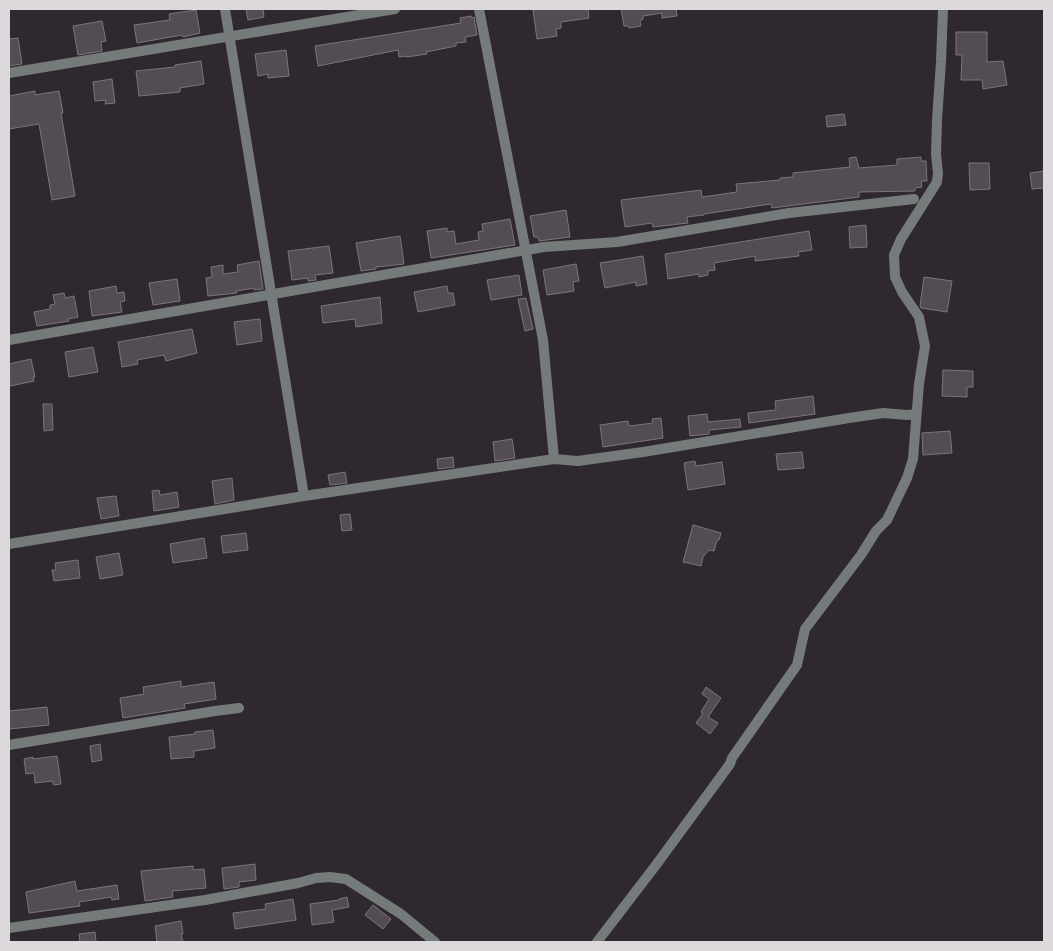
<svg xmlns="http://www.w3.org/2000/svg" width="1053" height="951" font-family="Mulish,sans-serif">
<rect width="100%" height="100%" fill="#2f282e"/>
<path fill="#544c53" stroke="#7d747b" d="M 246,9 L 263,9 L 264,17 L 248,20 Z
M 543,9 L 588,9 L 589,18 L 561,22 L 561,28 L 556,29 L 557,36 L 537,39 L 533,10 Z
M 621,9 L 676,9 L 677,16 L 662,18 L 662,13 L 643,16 L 643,19 L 640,21 L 641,26 L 629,28 L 628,26 L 624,26 Z
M 196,10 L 200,33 L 183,37 L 182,35 L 137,43 L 134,25 L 170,20 L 169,14 Z
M 471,16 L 472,18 L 474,17 L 477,35 L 465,37 L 466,42 L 456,43 L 456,46 L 426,52 L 427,54 L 407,57 L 407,56 L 399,57 L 398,50 L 318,66 L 315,46 L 461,23 L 460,18 Z
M 102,21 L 106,41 L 101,42 L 102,51 L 78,55 L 73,26 Z
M 956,32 L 987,32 L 987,62 L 1003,61 L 1007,85 L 983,89 L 982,80 L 961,80 L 962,55 L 956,55 Z
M 18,38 L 22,64 L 9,66 L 9,39 Z
M 286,50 L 289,76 L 268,78 L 268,74 L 258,76 L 255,54 Z
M 201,61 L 204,84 L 180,88 L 180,92 L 139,96 L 136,71 L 175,67 L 175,65 Z
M 112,79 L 115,103 L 105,104 L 106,100 L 95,101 L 93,82 Z
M 35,91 L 35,95 L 59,91 L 63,113 L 61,113 L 75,196 L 52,200 L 39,124 L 9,129 L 9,96 Z
M 844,114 L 846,125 L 827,127 L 826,116 Z
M 856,157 L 859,168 L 897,165 L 897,159 L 921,157 L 921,161 L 926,161 L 927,181 L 921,181 L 922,187 L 915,188 L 915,191 L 859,192 L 859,197 L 772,208 L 771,204 L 704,214 L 704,215 L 687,217 L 688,223 L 653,227 L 652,223 L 625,227 L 621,200 L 701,190 L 702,197 L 737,192 L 736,184 L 780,180 L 780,178 L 793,177 L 793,173 L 850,167 L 849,158 Z
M 969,163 L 989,163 L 990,189 L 970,190 Z
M 1044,171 L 1044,188 L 1032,189 L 1030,173 Z
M 566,210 L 570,237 L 539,241 L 538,237 L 534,237 L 530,216 Z
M 510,219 L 515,245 L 431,258 L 427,231 L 447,228 L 447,232 L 454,231 L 456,244 L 479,240 L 478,232 L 483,231 L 482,224 Z
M 866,225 L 867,247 L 850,248 L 849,227 Z
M 809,231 L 812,250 L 798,252 L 799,256 L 755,261 L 755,256 L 714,263 L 715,270 L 708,271 L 708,275 L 699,277 L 699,274 L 668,279 L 665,254 Z
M 400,236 L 404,264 L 376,267 L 376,269 L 361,271 L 356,243 Z
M 329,246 L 333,273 L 315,275 L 316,280 L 308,281 L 308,278 L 292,280 L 288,251 Z
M 643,256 L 647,284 L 636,286 L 636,282 L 605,288 L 600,263 Z
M 259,261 L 263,289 L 254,290 L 254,288 L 236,291 L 237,293 L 208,296 L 206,278 L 212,277 L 211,267 L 223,265 L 223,274 L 238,272 L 237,265 Z
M 576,264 L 579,281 L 573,282 L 574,291 L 547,295 L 543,270 Z
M 519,275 L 522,295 L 491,300 L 487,280 Z
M 924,277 L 952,281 L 947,312 L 921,308 L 920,306 Z
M 177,279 L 180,301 L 153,305 L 149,283 Z
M 116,286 L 117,293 L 124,292 L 125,301 L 120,302 L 122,312 L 92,316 L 89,291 Z
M 447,286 L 448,293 L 453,293 L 455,305 L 418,312 L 414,292 Z
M 64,293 L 65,298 L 74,296 L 78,317 L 68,319 L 69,321 L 37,326 L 34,312 L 50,309 L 50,305 L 55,304 L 53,295 Z
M 380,297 L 382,323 L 356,327 L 355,319 L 323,323 L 321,306 Z
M 526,298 L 533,329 L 525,331 L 518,299 Z
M 260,319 L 262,341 L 237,345 L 234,322 Z
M 192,329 L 197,353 L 166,361 L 164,355 L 137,360 L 138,364 L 122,367 L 118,342 Z
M 93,347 L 98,372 L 69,377 L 65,352 Z
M 31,359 L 35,377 L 33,377 L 34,381 L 10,386 L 9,364 Z
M 943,370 L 973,371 L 973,387 L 967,387 L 967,397 L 942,396 Z
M 813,396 L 815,414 L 749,423 L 748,413 L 776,410 L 775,401 Z
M 43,404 L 52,404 L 53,430 L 44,431 Z
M 707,414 L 708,422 L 740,419 L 741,427 L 709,430 L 709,434 L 690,436 L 688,416 Z
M 661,418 L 663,438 L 603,447 L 600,425 L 628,421 L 629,426 L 653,423 L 652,419 Z
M 950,431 L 952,453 L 923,455 L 922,433 Z
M 512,439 L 515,458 L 495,461 L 493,442 Z
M 802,452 L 804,468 L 778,470 L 776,454 Z
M 453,457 L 454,467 L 438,469 L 437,459 Z
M 695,461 L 696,466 L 722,462 L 725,484 L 688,490 L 684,463 Z
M 345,472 L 347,483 L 330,485 L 328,475 Z
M 232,478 L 234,500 L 215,504 L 212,481 Z
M 159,490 L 160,495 L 177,492 L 179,507 L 154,511 L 152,491 Z
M 116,496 L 119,516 L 101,519 L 97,498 Z
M 350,514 L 352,530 L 342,531 L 340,515 Z
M 693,525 L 721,533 L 719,540 L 717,540 L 714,551 L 709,550 L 703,557 L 701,566 L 683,562 Z
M 246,533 L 248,550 L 223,553 L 221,536 Z
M 204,538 L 207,558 L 173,563 L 170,544 Z
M 119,553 L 123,575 L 100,579 L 96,557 Z
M 78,560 L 80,578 L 54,581 L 52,570 L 56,570 L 55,563 Z
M 181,681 L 181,687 L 214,682 L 216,699 L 184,704 L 185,708 L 123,718 L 120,698 L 144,694 L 143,687 Z
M 706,687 L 721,698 L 708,717 L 718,723 L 710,734 L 696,723 L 703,713 L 701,712 L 709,699 L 702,694 Z
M 47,707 L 49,725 L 9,729 L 9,711 Z
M 213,730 L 215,748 L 194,751 L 194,757 L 171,759 L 169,737 L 195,734 L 195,732 Z
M 100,744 L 102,760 L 92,762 L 90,746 Z
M 57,756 L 61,784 L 54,785 L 52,781 L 35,783 L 34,773 L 26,774 L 24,759 L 33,757 L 33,759 Z
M 255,864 L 256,880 L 239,882 L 239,887 L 224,889 L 222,868 Z
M 193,866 L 193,870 L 204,869 L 206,888 L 172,891 L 173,897 L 145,901 L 141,871 Z
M 75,881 L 77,891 L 117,885 L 119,899 L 112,900 L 111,897 L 79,902 L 80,906 L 29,913 L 26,892 Z
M 347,897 L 349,907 L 332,910 L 334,922 L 312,925 L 310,904 L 339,900 L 339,899 Z
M 293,899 L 296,920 L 235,929 L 233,913 L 266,909 L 265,904 Z
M 373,905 L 391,919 L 383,929 L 365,915 Z
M 181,921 L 183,934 L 181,934 L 183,942 L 157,942 L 155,926 Z
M 95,932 L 96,942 L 80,942 L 79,934 Z"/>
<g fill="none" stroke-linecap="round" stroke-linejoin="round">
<path stroke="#757b7a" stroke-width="10" d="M 225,9 L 304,496
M 479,9 L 543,340 L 554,459
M 9,73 L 395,9
M 9,340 L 544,247 L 617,242 L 789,213 L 914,199
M 9,544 L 304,496 L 554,459 L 578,461 L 643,452 L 849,418 L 883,413 L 907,415 L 916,414
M 9,745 L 215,711 L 239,708
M 9,928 L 205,900 L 298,883 L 316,878 L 330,877 L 346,879 L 401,914 L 435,942
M 597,942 L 656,865 L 730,764 L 732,758 L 797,665 L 805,629 L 861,555 L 876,531 L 887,520 L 907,478 L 913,459 L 919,384 L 925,346 L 919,317 L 902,292 L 895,277 L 894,255 L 901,239 L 937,182 L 938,173 L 936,154 L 937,120 L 941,62 L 943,9"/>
</g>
<rect width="1053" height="951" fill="none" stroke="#ddd8dc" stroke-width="20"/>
</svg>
